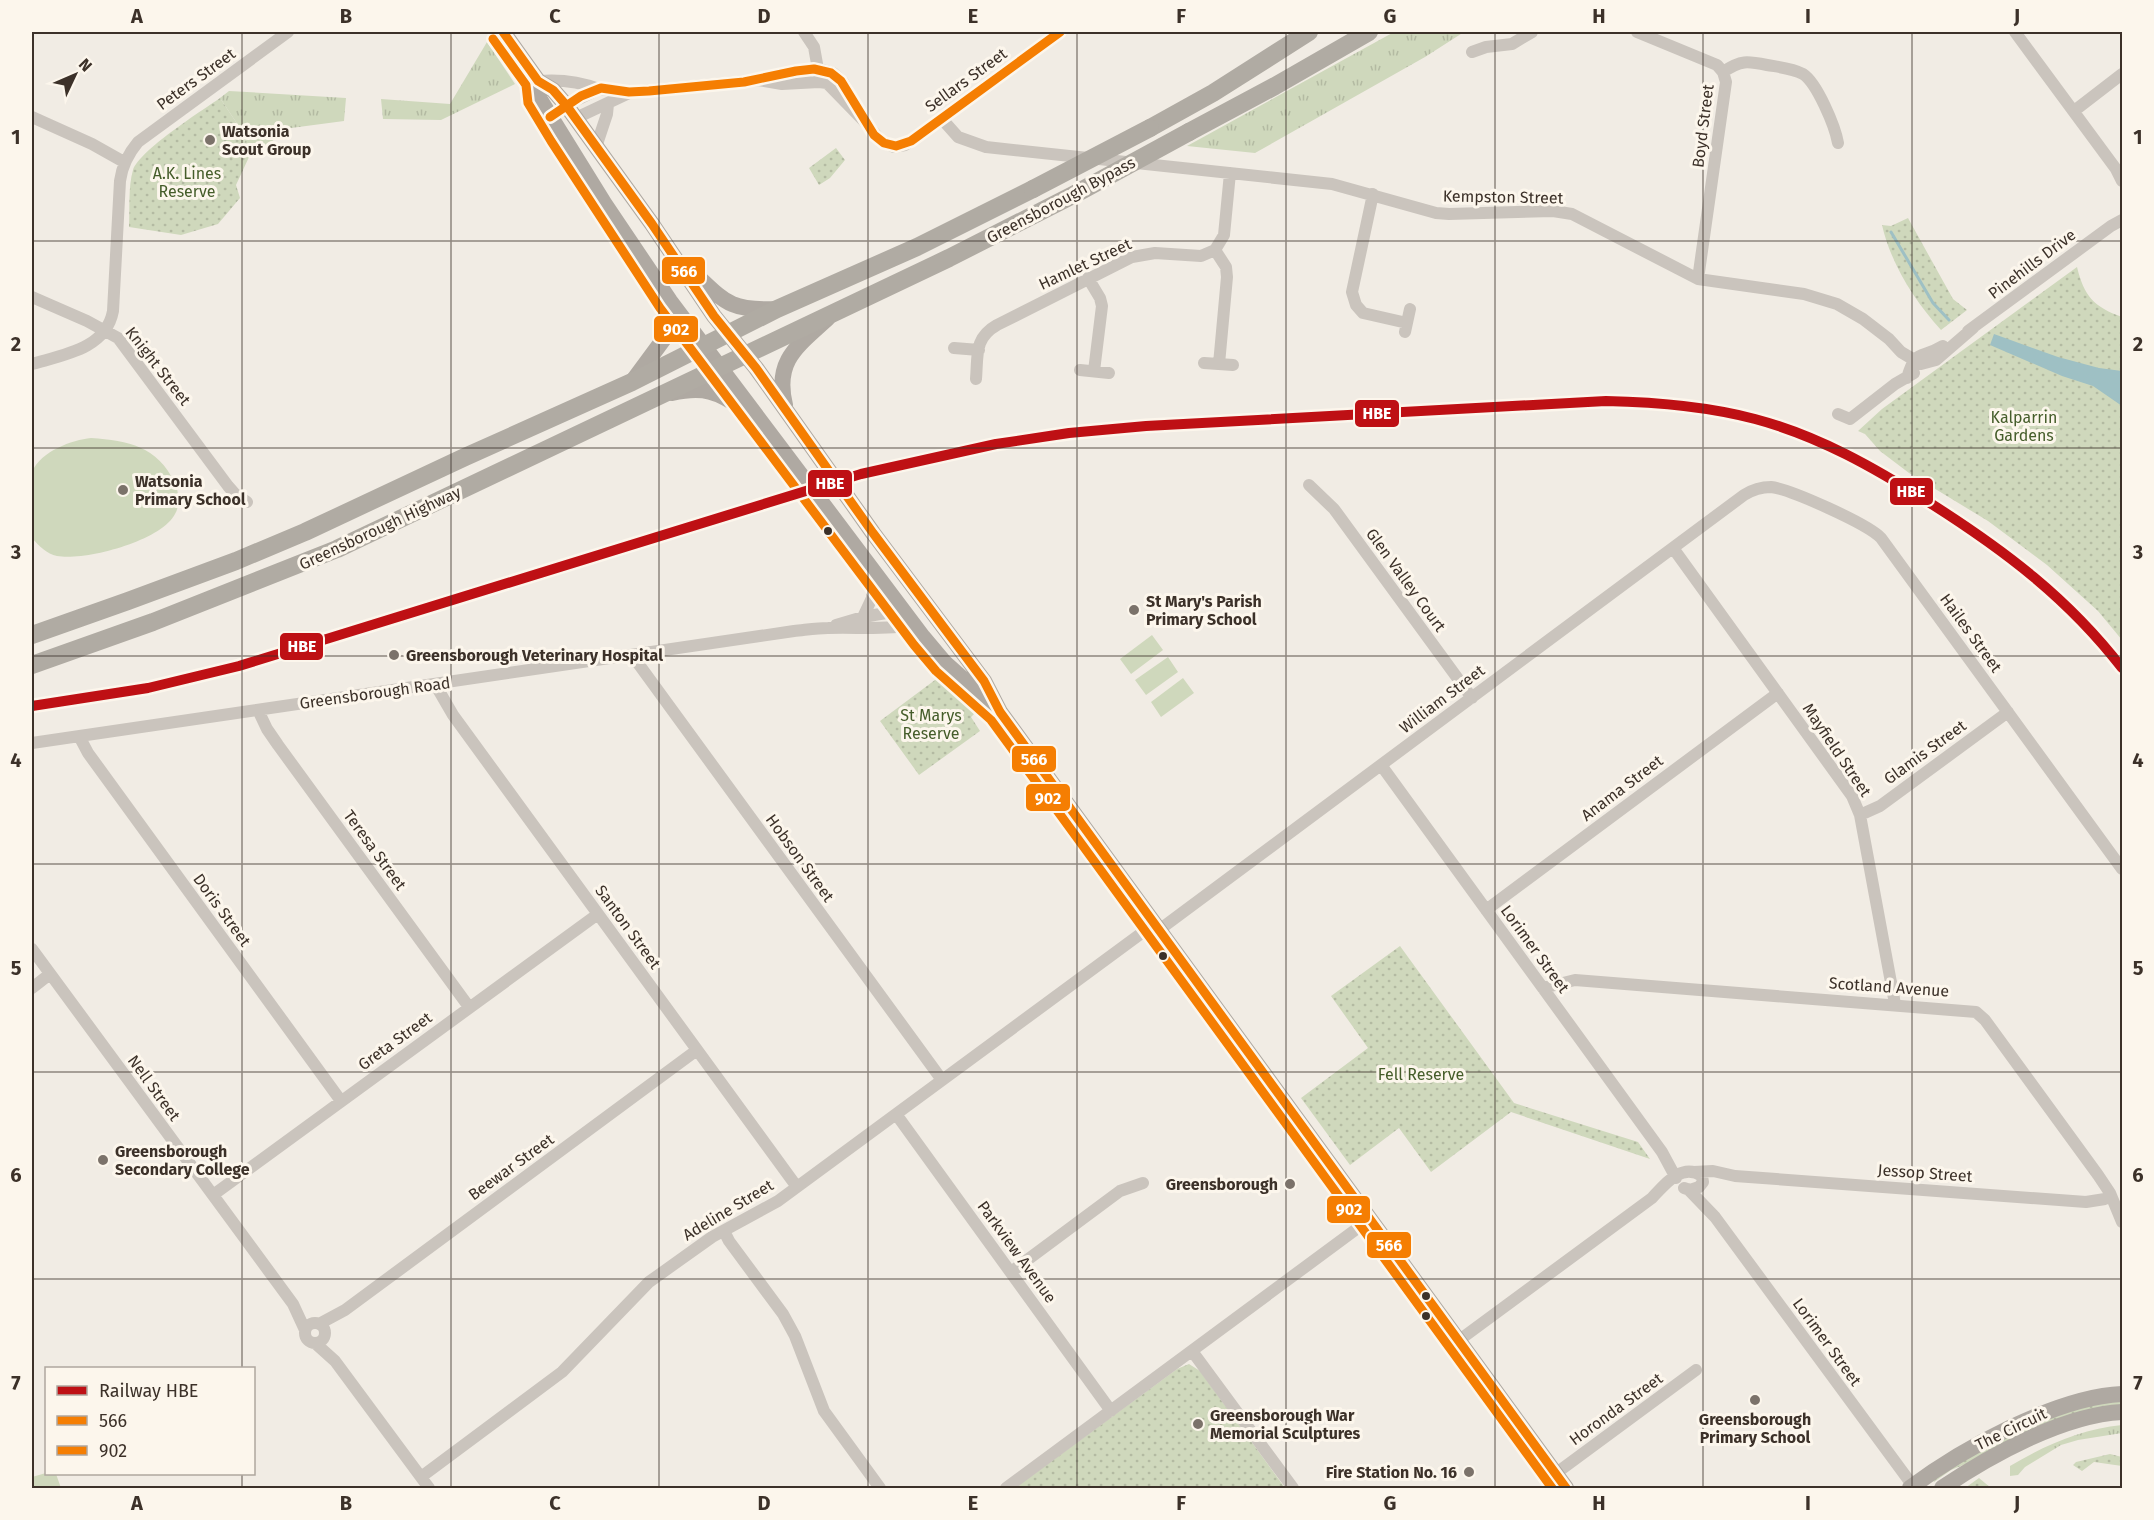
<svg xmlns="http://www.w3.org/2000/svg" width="2154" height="1520" font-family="'Fira Sans',sans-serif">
<defs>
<pattern id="grass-tufts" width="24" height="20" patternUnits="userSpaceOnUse" patternTransform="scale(1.5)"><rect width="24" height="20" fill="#cfd8bc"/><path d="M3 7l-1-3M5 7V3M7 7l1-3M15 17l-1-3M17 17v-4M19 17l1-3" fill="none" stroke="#b3baa2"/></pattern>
<pattern id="park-dots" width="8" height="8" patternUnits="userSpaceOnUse" patternTransform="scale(1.5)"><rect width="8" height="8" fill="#cfd8bc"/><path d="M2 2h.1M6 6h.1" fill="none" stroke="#b3baa2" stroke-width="1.8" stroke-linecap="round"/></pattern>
</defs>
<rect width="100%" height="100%" fill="#f1ece4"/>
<path fill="url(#grass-tufts)" d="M 1394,32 L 1464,32 L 1425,57 L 1255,153 L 1187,146 Z
M 487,42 L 515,84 L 441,120 L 383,119 L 381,99 L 450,104 Z
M 229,91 L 346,98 L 344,121 L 291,128 L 249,157 L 242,131 L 220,98 Z
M 2122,1425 L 2122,1433 L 2078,1440 L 2061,1445 L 2025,1467 L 2018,1475 L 2010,1476 L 2010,1466 C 2045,1445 2082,1429 2122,1425 Z"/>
<path fill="url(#park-dots)" d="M 220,98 L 242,131 L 249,157 L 236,185 L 240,198 L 218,224 L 181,235 L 129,227 C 130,209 128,187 133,170 C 140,150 200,112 220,98 Z
M 836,148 L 845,160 L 830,178 L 819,185 L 809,168 Z
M 1908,218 L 1953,299 L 1967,310 L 1941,330 C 1914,300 1891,264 1882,225 L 1891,226 Z
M 2077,267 C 2084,296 2094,307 2122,317 L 2122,640 L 2098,611 L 2047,565 L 1988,521 L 1909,473 L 1880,451 L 1865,434 L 1858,431 L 1882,409 Z
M 939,677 L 959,693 L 976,712 L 971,717 L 980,731 L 919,775 L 880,721 Z
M 1400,946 L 1514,1103 L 1638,1142 L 1650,1159 L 1511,1112 L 1431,1172 L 1399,1128 L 1350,1165 L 1301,1098 L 1368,1048 L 1331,996 Z
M 1189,1364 L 1200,1371 L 1285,1488 L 1015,1488 L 1177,1369 Z
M 2122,1400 L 2122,1405 L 1973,1461 L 1951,1470 L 1934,1482 L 1932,1479 C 1976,1453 2023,1425 2072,1409 C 2088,1404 2106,1403 2122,1400 Z
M 2110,1454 L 2122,1457 L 2122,1466 L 2094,1462 L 2082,1471 L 2073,1465 L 2076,1462 Z
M 1979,1478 L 1991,1488 L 1965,1488 Z"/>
<path fill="#cfd8bc" d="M 91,438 C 129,441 157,446 175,483 C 179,492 180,506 175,514 C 161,541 86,561 57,556 C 47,554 39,546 32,538 C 31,527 29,479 32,472 C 41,451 72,440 91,438 Z
M 1152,635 L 1163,650 L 1131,674 L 1120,659 Z
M 1168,657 L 1178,672 L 1146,695 L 1135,680 Z
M 1183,678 L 1194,693 L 1161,717 L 1151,702 Z
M 46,1473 L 56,1474 L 61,1488 L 32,1488 L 32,1477 Z"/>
<path fill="#9ec0c4" d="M 1994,334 L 2058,357 L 2099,368 L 2122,371 L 2122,406 L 2093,386 L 2062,376 L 1990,345 Z"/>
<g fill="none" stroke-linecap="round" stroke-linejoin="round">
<path stroke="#9ec0c4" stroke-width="3" d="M 1891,232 L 1933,303 L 1949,320"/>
<path stroke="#cac4bd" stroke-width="12" d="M 804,32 L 814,47 L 819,75
M 1637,32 L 1717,65 L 1723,72 L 1726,82 L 1698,279
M 2015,32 L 2116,169 L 2122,181
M 1472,52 L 1486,47 L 1512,44 L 1532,32
M 1723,72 C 1741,60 1747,61 1767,65 C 1778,67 1792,68 1803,74 C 1817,83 1835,126 1838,143
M 758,80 L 782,84 L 819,82 L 827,83 L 864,121 L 881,141 L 894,147 L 905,145 L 911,141 L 1060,32
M 538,81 C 560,79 578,81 599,89
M 566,105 L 599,89 L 631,92 L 758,80 L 819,69 L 833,73 L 843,82 L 858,110
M 2074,111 L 2122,74
M 32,117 L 92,144 L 124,162
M 576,118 L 631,92
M 942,119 L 958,137 L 986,147 L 1332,184 L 1436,213 L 1449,214 L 1553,211 L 1572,214 L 1698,279 L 1804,294 L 1837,304 L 1863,319 L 1889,339 L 1901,352 L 1921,364 L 1936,360 L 1973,328
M 596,147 L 607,114 L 608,104
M 1373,194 L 1352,292 L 1356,305 L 1363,313 L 1407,323
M 1215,250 L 1226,267 L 1227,277 L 1219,364
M 1088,278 L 1100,298 L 1102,306 L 1094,371
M 32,297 L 87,321 L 118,338 L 228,486 L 235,494 L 247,502
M 1968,331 L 2111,226 L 2122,220
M 1405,332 L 1410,309
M 954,348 L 979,350
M 1204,363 L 1233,365
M 32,364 C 63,355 106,349 113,311 L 120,181 C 122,165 128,154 138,142 L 288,32
M 1080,370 L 1109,373
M 1907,378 C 1916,348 1920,360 1943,346
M 976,379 C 978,355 974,338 997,325 L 1132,257 L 1155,253 L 1201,256 L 1215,250 L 1224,235 L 1230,173
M 1838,414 L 1850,419 L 1895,384 L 1914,373
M 1309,485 L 1334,509 L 1472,698
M 1673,548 L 1852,796 L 1860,815 L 1895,1004
M 863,617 L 872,598 L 873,569
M 836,625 L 863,617 L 903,610
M 632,655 L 942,1080
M 435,684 L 453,715 L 797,1187
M 258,710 L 267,729 L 278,745 L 469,1007
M 79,736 L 88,753 L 341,1101
M 32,743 L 794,631 C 805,630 817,628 828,628 C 857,627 885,630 914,625
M 1381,765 L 1662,1152 L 1676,1178
M 1860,815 L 1880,806 L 2008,712
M 1486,910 L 1778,693
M 1159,930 L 1744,495 C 1752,490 1761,487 1771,487 C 1790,489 1868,524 1881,538 L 2122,869
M 32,949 L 293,1304 L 305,1330
M 32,988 L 50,974
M 1543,988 L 1575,980 L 1976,1012 L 1985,1020 L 2098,1175 L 2110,1193 L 2122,1222
M 896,1114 L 1111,1411
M 1694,1172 L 1713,1171 L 1735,1176 L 2086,1202 L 2105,1199 L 2111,1196
M 1688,1189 L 1715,1217 L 1913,1486
M 213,1195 L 598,914
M 724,1231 L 729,1241 L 783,1314 L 795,1336 L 824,1411 L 880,1488
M 1011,1272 L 1120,1191 L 1143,1183
M305 1333a10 10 0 1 1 20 0a10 10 0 1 1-20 0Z
M 319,1324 L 345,1310 L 697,1050
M 1458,1341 L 1652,1198 C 1665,1184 1682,1162 1702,1176 L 1703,1182 L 1699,1187 L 1690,1190 L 1684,1188
M 315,1343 L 335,1361 L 429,1488
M 1192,1351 L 1293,1488
M 1555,1474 L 1696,1370
M 421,1477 L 562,1372 L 649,1282 L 712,1237 L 778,1201 L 1154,924
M 1006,1488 L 1370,1219"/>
<path stroke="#afa9a2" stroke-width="16" d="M 503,32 L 538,81 L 553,90 L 566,105 L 652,224 L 714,316 L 756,368 L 873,533 L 984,681 L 1000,712 L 1566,1488
M 538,81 L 539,98 L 604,203 L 670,301 L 923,637 L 944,662 L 992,705
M 693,272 C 726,303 730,311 777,309
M 632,382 L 666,336 L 670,301
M 672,393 C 703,386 718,391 743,409
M 785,405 C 774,360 798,346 828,318
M 1910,1488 C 1962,1449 2056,1397 2122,1394
M 1942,1488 C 1991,1455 2063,1415 2122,1412"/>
<path stroke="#b0aba3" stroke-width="18" d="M 1150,128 L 1213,93 L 1309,32
M 1189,132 L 1275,86 L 1369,32
M 32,635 L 128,601 L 236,561 L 305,532 L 465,457 L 632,382 L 777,309 L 917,247 L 1033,189
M 32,665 L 153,622 L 337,549 L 949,258 L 1077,193"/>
<path stroke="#b0aba3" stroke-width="18" d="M 1033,189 L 1150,128
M 1077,193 L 1189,132"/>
<defs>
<path id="bus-1" d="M 503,32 L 538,81 L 553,90 L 566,105 L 652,224 L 714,316 L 756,368 L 873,533 L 984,681 L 1000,712 L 1566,1488
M 550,117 L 581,96 L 601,88 L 629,92 L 649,91 L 744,82 L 796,71 L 814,69 L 831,73 L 841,81 L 874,135 L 884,143 L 896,146 L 911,141 L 1060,32"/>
<path id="bus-2" d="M 493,39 L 526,85 L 528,103 L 551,141 L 660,308 L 914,645 L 936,671 L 991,720 L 1552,1488"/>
</defs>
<use href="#bus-1" stroke="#fcf6ec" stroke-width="14"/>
<use href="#bus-2" stroke="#fcf6ec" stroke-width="14"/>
<use href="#bus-1" stroke="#f57e02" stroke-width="9"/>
<use href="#bus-2" stroke="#f57e02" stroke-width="9"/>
<defs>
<path id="rail-1" d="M 32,706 L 148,688 L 239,666 L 861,474 L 996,444 L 1069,433 L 1146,426 L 1606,401 C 1656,402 1706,406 1755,419 C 1819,436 1875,468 1930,503 C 2004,550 2068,598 2122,668"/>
</defs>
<use href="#rail-1" stroke="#fcf6ec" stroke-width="15"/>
<use href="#rail-1" stroke="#be1014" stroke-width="10"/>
</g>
<path fill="none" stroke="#3c3129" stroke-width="1.5" stroke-opacity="0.55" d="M 242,32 L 242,1368M 451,32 L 451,1488M 659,32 L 659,1488M 868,32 L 868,1488M 1077,32 L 1077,1488M 1286,32 L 1286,1488M 1495,32 L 1495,1488M 1703,32 L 1703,1488M 1912,32 L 1912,1488M 32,241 L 2122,241M 32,448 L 2122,448M 32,656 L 2122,656M 32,864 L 2122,864M 32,1072 L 2122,1072M 32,1279 L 2122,1279M 242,1474 L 242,1488"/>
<g fill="#7b726a" stroke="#fcf6ec" stroke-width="2">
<circle cx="210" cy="140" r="6"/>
<circle cx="123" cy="490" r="6"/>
<circle cx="1134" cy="610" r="6"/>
<circle cx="394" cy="655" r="6"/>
<circle cx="103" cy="1160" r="6"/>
<circle cx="1290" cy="1184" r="6"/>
<circle cx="1755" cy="1400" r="6"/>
<circle cx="1198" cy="1424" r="6"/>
<circle cx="1469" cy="1472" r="6"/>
</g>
<g fill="#3c3129" stroke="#fcf6ec" stroke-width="2">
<circle cx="828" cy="531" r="5"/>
<circle cx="1163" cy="956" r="5"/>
<circle cx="1426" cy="1296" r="5"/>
<circle cx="1426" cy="1316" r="5"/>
</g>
<g text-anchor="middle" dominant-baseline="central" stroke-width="6" stroke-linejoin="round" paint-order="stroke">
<g font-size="16" fill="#3c3129" stroke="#fcf6ec">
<text transform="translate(196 79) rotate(-36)">Peters Street</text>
<text transform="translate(966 80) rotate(-36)">Sellars Street</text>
<text transform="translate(1703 126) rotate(-83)">Boyd Street</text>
<text transform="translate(1503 197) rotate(1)">Kempston Street</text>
<text transform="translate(1061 200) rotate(-28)">Greensborough Bypass</text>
<text transform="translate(1085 264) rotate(-25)">Hamlet Street</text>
<text transform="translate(2032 264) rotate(-37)">Pinehills Drive</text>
<text transform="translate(158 366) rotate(52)">Knight Street</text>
<text transform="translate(380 528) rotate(-25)">Greensborough Highway</text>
<text transform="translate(1406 580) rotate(54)">Glen Valley Court</text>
<text transform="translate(1971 633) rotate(54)">Hailes Street</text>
<text transform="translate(375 693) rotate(-8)">Greensborough Road</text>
<text transform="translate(1442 699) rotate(-37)">William Street</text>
<text transform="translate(1837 750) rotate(56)">Mayfield Street</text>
<text transform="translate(1925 752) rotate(-36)">Glamis Street</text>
<text transform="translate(1622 788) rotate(-37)">Anama Street</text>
<text transform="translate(375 850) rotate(54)">Teresa Street</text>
<text transform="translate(800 858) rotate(54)">Hobson Street</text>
<text transform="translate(222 910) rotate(54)">Doris Street</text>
<text transform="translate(628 927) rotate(54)">Santon Street</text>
<text transform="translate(1535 949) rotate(54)">Lorimer Street</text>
<text transform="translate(1889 987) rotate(4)">Scotland Avenue</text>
<text transform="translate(395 1041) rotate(-36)">Greta Street</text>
<text transform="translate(154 1088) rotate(54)">Nell Street</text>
<text transform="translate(511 1167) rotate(-36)">Beewar Street</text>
<text transform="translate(1925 1173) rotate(4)">Jessop Street</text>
<text transform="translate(728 1210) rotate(-31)">Adeline Street</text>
<text transform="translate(1017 1252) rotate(54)">Parkview Avenue</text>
<text transform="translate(1827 1342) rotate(54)">Lorimer Street</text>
<text transform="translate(1616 1409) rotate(-36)">Horonda Street</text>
<text transform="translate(2011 1429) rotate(-26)">The Circuit</text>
</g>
<g font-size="16" font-weight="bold" fill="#3c3129" stroke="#fcf6ec" text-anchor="start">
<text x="222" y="131">Watsonia<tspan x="222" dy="18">Scout Group</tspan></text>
<text x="135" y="481">Watsonia<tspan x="135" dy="18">Primary School</tspan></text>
<text x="1146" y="601">St Mary's Parish<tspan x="1146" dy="18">Primary School</tspan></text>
<text x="406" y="655">Greensborough Veterinary Hospital</text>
<text x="115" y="1151">Greensborough<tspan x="115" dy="18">Secondary College</tspan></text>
<text x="1278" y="1184" text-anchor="end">Greensborough</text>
<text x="1210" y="1415">Greensborough War<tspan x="1210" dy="18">Memorial Sculptures</tspan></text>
<text x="1755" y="1419" text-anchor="middle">Greensborough<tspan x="1755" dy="18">Primary School</tspan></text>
<text x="1457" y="1472" text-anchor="end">Fire Station No. 16</text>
</g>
<g font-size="16" fill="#455d2a" stroke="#fcf6ec">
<text x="187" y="173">A.K. Lines<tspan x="187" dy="18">Reserve</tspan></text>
<text x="2024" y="417">Kalparrin<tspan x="2024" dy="18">Gardens</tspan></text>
<text x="931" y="715">St Marys<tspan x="931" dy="18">Reserve</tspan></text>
<text x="1421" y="1074">Fell Reserve</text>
</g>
</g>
<g stroke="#fcf6ec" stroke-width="2">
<rect x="661" y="256" width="45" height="29" rx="6" fill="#f57e02"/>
<rect x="653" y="315" width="46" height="28" rx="6" fill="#f57e02"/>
<rect x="1354" y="399" width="46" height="29" rx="6" fill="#be1014"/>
<rect x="807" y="469" width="46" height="29" rx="6" fill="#be1014"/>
<rect x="1889" y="477" width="45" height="29" rx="6" fill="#be1014"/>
<rect x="279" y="632" width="45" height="29" rx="6" fill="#be1014"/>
<rect x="1011" y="745" width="46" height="28" rx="6" fill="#f57e02"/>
<rect x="1025" y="783" width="46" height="29" rx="6" fill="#f57e02"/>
<rect x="1326" y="1195" width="45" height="29" rx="6" fill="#f57e02"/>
<rect x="1366" y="1231" width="46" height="28" rx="6" fill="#f57e02"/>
</g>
<g font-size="16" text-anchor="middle" font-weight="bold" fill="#fff">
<text x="684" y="277">566</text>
<text x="676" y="335">902</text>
<text x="1377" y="419">HBE</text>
<text x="830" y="489">HBE</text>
<text x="1911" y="497">HBE</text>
<text x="302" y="652">HBE</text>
<text x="1034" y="765">566</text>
<text x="1048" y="804">902</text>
<text x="1349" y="1215">902</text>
<text x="1389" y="1251">566</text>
</g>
<rect width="2154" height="1520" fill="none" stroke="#fcf6ec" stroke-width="66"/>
<rect x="45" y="1367" width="210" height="108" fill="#fcf6ec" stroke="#afa79e" stroke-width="1.5"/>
<rect x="57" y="1386" width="30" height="9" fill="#be1014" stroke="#afa79e" stroke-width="1.5"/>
<text x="99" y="1397" font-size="18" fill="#3c3129">Railway HBE</text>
<rect x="57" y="1416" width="30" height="9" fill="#f57e02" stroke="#afa79e" stroke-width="1.5"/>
<text x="99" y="1427" font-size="18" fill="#3c3129">566</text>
<rect x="57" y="1446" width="30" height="9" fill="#f57e02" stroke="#afa79e" stroke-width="1.5"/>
<text x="99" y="1457" font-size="18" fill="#3c3129">902</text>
<g transform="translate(75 75) rotate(46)" stroke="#fcf6ec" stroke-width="4.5" paint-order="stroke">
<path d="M0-4.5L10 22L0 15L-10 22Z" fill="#3c3129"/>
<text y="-9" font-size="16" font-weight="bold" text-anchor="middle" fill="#3c3129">N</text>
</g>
<rect x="33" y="33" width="2088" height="1454" fill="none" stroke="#3c3129" stroke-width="2"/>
<g font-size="20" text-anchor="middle" font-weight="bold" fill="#3c3129">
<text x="137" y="23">A</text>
<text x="346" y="23">B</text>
<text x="555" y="23">C</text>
<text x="764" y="23">D</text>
<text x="973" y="23">E</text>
<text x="1181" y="23">F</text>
<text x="1390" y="23">G</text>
<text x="1599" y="23">H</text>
<text x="1808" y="23">I</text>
<text x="2017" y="23">J</text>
<text x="16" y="144">1</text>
<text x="2138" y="144">1</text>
<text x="16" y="351">2</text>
<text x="2138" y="351">2</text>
<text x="16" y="559">3</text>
<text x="2138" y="559">3</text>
<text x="16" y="767">4</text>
<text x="2138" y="767">4</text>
<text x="16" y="975">5</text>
<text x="2138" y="975">5</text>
<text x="16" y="1182">6</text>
<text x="2138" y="1182">6</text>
<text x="16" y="1390">7</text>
<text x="2138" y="1390">7</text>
<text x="137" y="1510">A</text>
<text x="346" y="1510">B</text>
<text x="555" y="1510">C</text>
<text x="764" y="1510">D</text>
<text x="973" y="1510">E</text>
<text x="1181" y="1510">F</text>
<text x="1390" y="1510">G</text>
<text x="1599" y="1510">H</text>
<text x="1808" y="1510">I</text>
<text x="2017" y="1510">J</text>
</g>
</svg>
